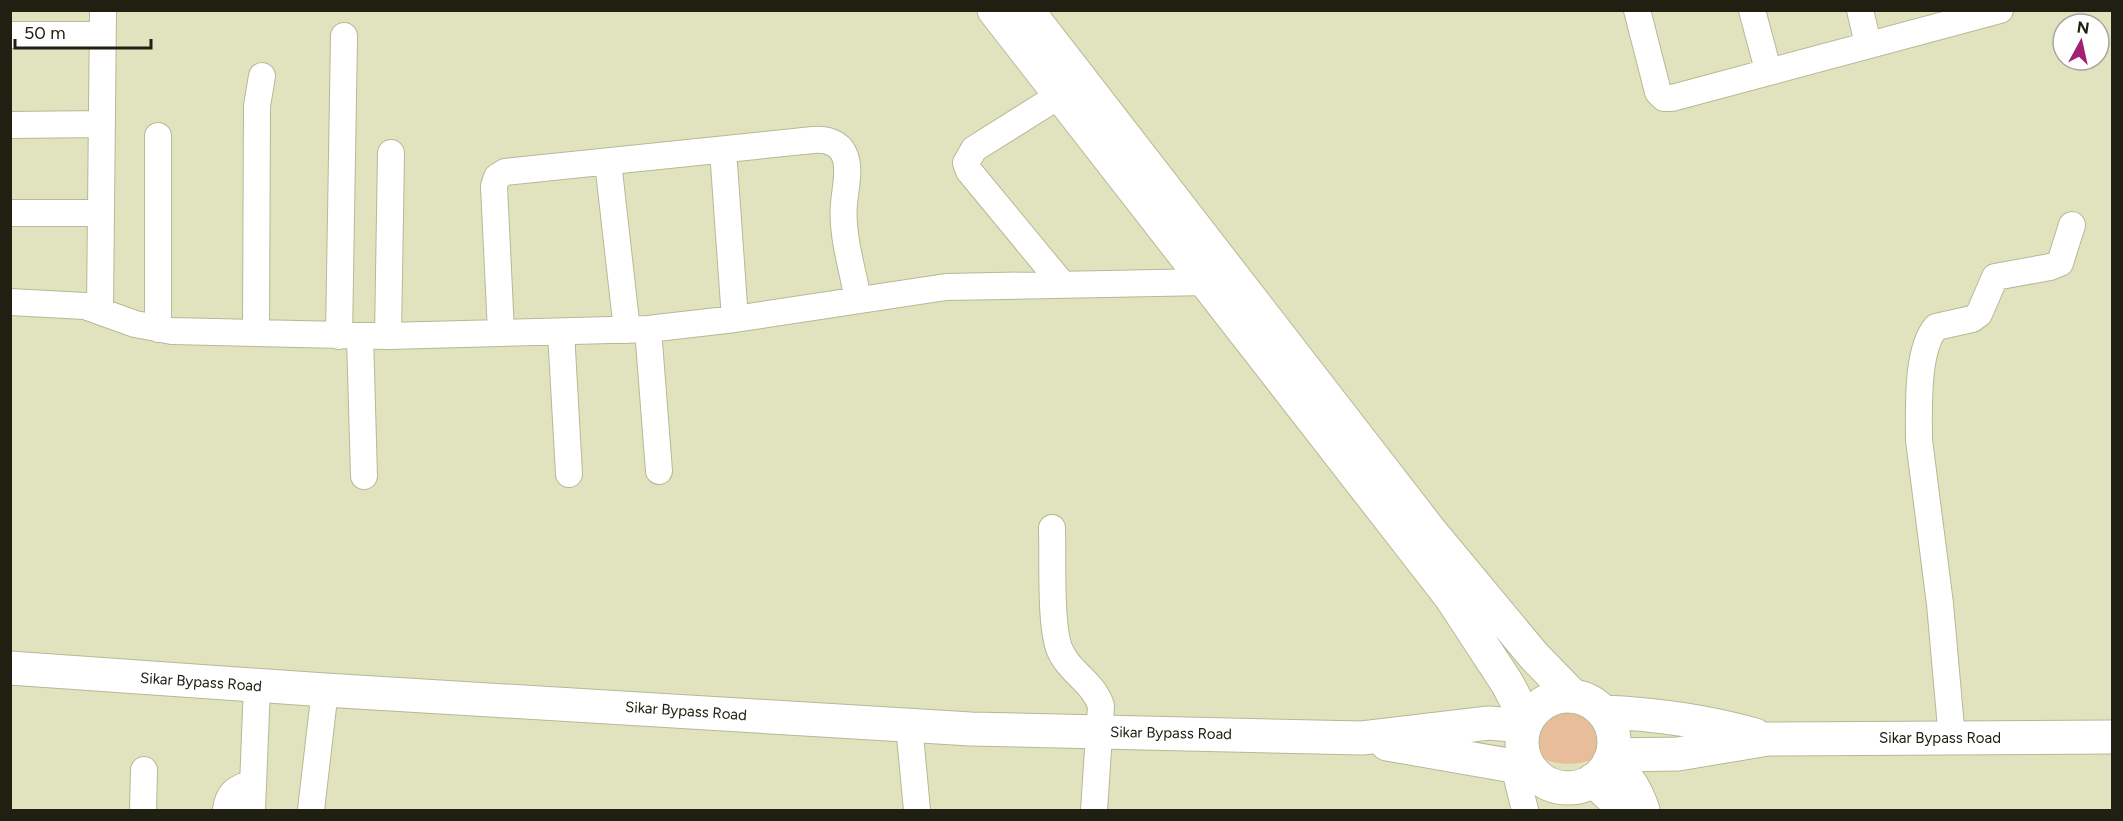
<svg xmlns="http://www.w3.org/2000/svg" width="2123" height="821" font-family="Figtree,sans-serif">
<rect width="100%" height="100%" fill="#e1e3bf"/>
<path fill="#e7bd9b" d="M 1552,708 L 1595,710 C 1648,758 1559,778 1536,753 C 1533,750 1532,744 1530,740 L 1537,715 Z"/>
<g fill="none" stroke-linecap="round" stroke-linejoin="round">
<defs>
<path id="minor" d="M 1637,10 L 1658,92 L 1664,98 L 1672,98 L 2000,10
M 1752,10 L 1768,70
M 1860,10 L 1868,44
M 10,35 L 102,35
M 1060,95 L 974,149 L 966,163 L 969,171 L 1063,285
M 10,125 L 102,124
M 723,150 L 735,319
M 608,162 L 627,330
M 10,213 L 100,213
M 10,302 L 85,306 L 135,324 L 172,331 L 388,336 L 648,329 L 735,319 L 946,287 L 1208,282
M 100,310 L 103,10
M 158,329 L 158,136
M 648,329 L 659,471
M 501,332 L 494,186 L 497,177 L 505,172 L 813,140 C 825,139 839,142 844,154 C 851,168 845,189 844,204 C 841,235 853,270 858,300
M 561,332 L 569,474
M 256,333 L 257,106 L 262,76
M 339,336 L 344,36
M 360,336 L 364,476
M 388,336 L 391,153
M 1052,528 C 1053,557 1050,623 1059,648 C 1068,672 1093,681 1101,706 L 1094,810
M 909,725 L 917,810
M 1952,739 L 1940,604 L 1919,440 C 1919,410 1916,350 1936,327 L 1972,319 L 1979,314 L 1995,277 L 2050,267 L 2060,263 L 2072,225
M 1514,766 L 1525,810
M 143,810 L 144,770
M 226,810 C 228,793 235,789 251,783
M 252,810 L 257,686
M 311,810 L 325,690"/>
<path id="major" d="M 994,10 L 1450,596 L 1507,683 L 1527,721
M 1027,10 L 1431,532 L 1534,656 L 1573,696
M 1609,762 C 1627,774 1636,790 1643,810
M 1593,780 L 1625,810"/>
<path id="highway" d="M 10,668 L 325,690 L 971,729 L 1362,738 L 1489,723 L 1524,726
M1522 742a46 46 0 1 1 92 0a46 46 0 1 1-92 0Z
M 1603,712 C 1654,714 1705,721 1755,735
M 1387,744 L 1531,769
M 1613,755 L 1678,754 L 1768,739 L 2112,737"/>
</defs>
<use href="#minor" stroke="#b7b895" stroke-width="28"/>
<use href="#major" stroke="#b7b895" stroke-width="35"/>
<use href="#highway" stroke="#b7b895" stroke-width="35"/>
<use href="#minor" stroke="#fff" stroke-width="26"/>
<use href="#major" stroke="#fff" stroke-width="33"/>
<use href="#highway" stroke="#fff" stroke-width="33"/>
</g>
<g text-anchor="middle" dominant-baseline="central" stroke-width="4.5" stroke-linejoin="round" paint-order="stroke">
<g font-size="15" fill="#202012" stroke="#fff">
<text transform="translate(201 682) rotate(4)">Sikar Bypass Road</text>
<text transform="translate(686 711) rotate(4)">Sikar Bypass Road</text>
<text transform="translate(1171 733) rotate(1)">Sikar Bypass Road</text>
<text x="1940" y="738">Sikar Bypass Road</text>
</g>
</g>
<rect width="2123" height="821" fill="none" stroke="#202012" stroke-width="24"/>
<g transform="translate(2081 42) rotate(8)"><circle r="28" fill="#ffffff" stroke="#a6a6a0" stroke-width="1.5"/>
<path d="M0-4.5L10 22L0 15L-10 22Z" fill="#a12071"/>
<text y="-9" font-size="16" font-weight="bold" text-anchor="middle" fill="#202012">N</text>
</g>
<path d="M15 39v9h136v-9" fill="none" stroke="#202012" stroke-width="3"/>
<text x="24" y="39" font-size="18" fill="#202012" stroke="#ffffff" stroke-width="4.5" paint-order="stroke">50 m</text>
</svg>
